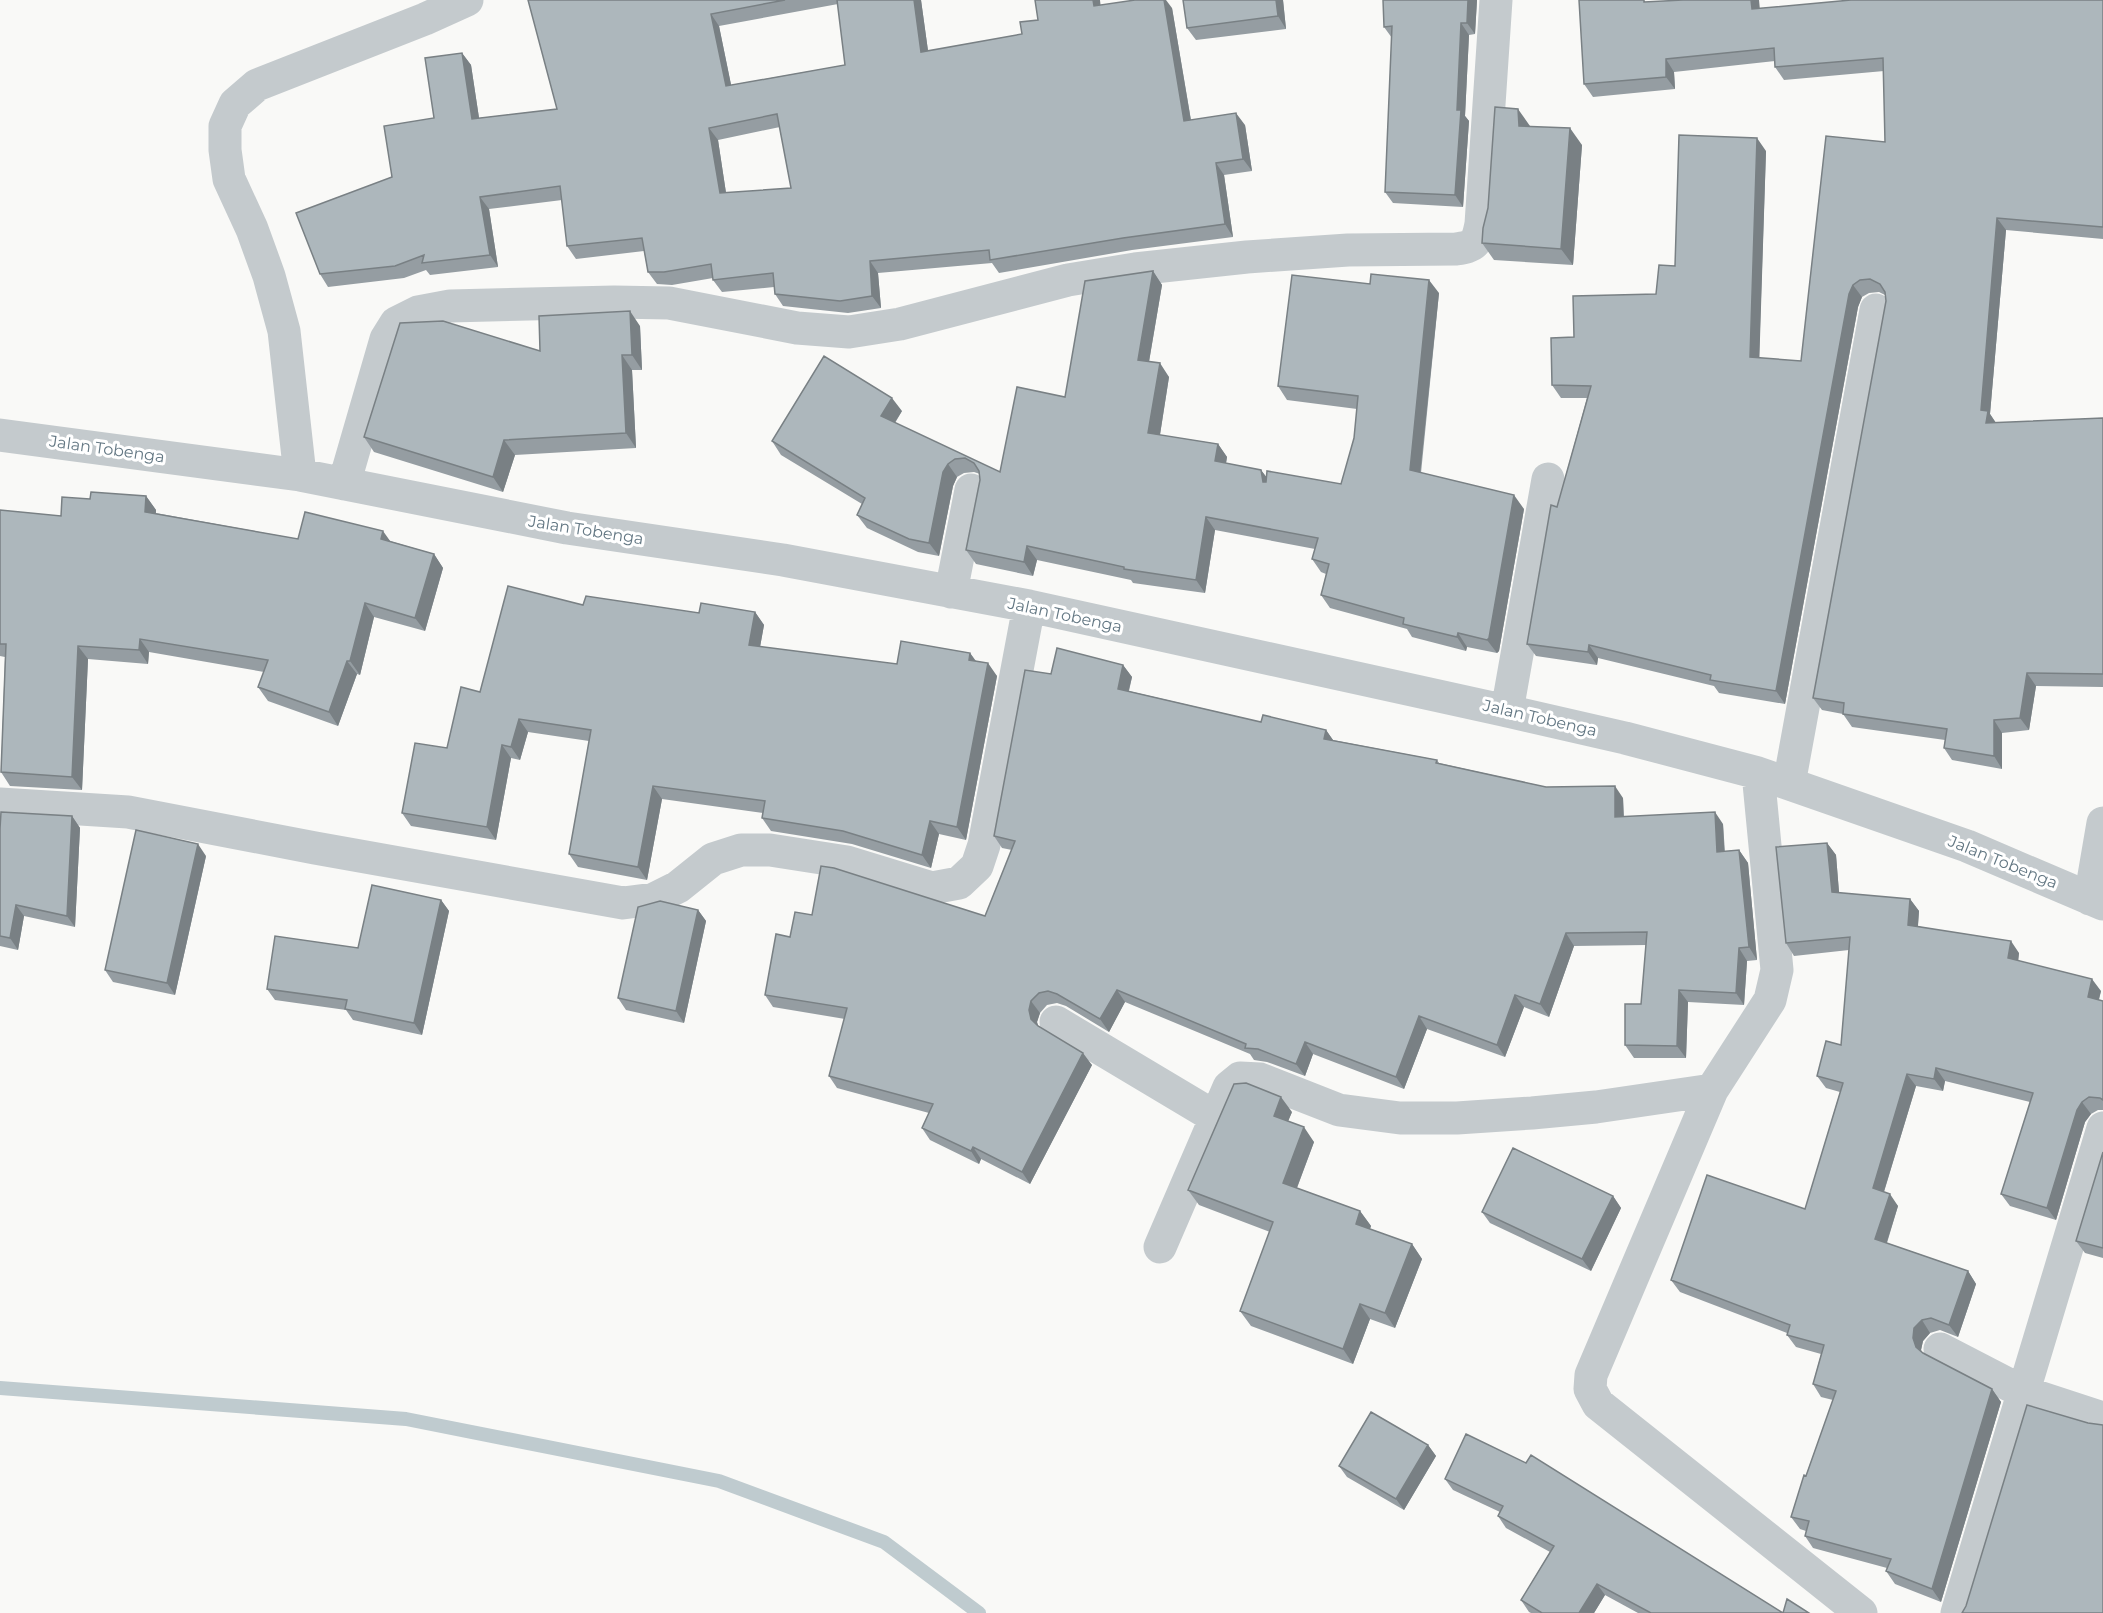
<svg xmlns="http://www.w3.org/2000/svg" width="2103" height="1613" font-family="Montserrat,sans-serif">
<rect width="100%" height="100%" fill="#f9f9f7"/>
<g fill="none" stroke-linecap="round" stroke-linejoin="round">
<path stroke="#bfcbcf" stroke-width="14" d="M 0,1388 L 406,1419 L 719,1481 L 884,1542 L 979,1613"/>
<path stroke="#c4cacd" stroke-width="33" d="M 0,435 L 300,475 L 567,528 L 783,560 L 1029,606 L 1507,711 L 1625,738 L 1758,773 L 1967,846 L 2103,904
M 300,475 L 284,331 L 269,276 L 252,229 L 229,179 L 225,150 L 225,126 L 235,104 L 257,85 L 425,19 L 467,0
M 344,484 L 386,339 L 396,323 L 418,312 L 450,306 L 614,302 L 669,303 L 797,328 L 849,332 L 900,324 L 1068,280 L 1135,269 L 1247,257 L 1348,250 L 1456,249 C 1475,246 1477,244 1481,224 L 1496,0
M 951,592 L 971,490
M 1507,711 L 1548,479
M 1758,773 L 1777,970 L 1770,1000 L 1712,1090 L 1591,1375 L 1590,1389 L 1598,1404 L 1861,1613
M 1789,784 L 1876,310
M 0,804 L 128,812 L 315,848 L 623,903 L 654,899 L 678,887 L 713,859 L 741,850 L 770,850 L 847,862 L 932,888 L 959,883 L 977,866 L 984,845 L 1029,606
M 2090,899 L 2103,823
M 1056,1022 L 1215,1117
M 1160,1247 L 1229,1087 L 1240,1078 L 1260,1079 L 1339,1110 L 1400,1118 L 1457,1118 L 1532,1113 L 1596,1107 L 1712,1090
M 1940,1349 L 2023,1392 L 2103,1418
M 1957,1613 L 2103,1128"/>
</g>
<path fill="#959da2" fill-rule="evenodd" d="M 528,0 L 921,0 L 928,51 L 1022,34 L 1038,20 L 1035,0 L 1100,0 L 1100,5 L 1172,8 L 1191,120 L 1245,125 L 1252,171 L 1224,175 L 1233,237 L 1132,250 L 999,273 L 992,263 L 878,273 L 881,308 L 848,313 L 783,306 L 775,294 L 774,287 L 722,292 L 713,280 L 713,278 L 672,285 L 657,284 L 648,272 L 644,251 L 576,259 L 567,246 L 562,200 L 489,209 L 498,267 L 430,275 L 426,270 L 404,278 L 328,287 L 320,274 L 392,177 L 434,118 L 462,53 L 471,65 L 479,118 L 557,109 ZM 838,4 L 845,65 L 731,85 L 719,26 ZM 780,127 L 791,188 L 726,193 L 718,140 Z
M 1283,0 L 1286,29 L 1196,40 L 1187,28 Z
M 1477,0 L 1475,34 L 1469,35 L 1465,116 L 1469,121 L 1463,207 L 1393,203 L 1385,192 L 1392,38 L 1384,27 Z
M 2103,0 L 2103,239 L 2006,230 L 1990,414 L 1996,423 L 2103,418 L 2103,687 L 2036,686 L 2029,730 L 2002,733 L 2002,769 L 1952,760 L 1944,748 L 1945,740 L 1852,727 L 1843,714 L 1822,710 L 1813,698 L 1886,301 L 1885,295 L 1879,292 L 1869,293 L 1862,297 L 1858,307 L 1785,704 L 1719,693 L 1714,686 L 1598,658 L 1597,665 L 1536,656 L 1527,644 L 1557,507 L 1587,398 L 1561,398 L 1552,385 L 1574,337 L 1656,294 L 1675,266 L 1766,151 L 1759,358 L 1801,361 L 1885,142 L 1884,71 L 1784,80 L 1775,67 L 1775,61 L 1674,72 L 1675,89 L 1593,97 L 1584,84 L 1649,2 L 1760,8 Z
M 1530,126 L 1530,127 L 1582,145 L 1573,265 L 1494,260 L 1482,243 Z
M 1153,271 L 1162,285 L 1149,362 L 1169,377 L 1160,435 L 1218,444 L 1227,457 L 1226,463 L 1261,470 L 1266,477 L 1341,484 L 1354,438 L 1357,409 L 1287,400 L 1278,386 L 1439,293 L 1421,473 L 1524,509 L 1499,651 L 1497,653 L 1467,647 L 1466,651 L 1412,637 L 1407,629 L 1330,608 L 1321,595 L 1326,574 L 1321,572 L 1312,559 L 1315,549 L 1215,530 L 1205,593 L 1133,583 L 1131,580 L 1037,560 L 1033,576 L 976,564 L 966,550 L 980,480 L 980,474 L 974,472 L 964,473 L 957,477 L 953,486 L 939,556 L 918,552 L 867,528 L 857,515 L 862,504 L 781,455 L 772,441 L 902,411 L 895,423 L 1000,472 L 1065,397 Z
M 640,326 L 642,370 L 632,370 L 636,448 L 515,455 L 503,492 L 374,452 L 364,437 L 540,351 Z
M 146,496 L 156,510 L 156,513 L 298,539 L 390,541 L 434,554 L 443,568 L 425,631 L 374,617 L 360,675 L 357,674 L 338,726 L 268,701 L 258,687 L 264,672 L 149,652 L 148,664 L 88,659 L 82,790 L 10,786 L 1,772 L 5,657 L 0,656 L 0,510 L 61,516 L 90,499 Z
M 583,605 L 699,613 L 755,612 L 764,625 L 760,647 L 897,664 L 970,653 L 976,661 L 997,676 L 966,840 L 939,834 L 931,868 L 852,844 L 771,831 L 762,818 L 763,813 L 662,799 L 647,880 L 578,867 L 569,854 L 589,741 L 528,732 L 520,760 L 511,758 L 496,840 L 411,826 L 402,813 L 447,748 L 480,692 Z
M 1123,665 L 1132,677 L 1129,691 L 1261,722 L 1326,730 L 1333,740 L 1437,760 L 1439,763 L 1546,787 L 1623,798 L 1624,817 L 1723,824 L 1725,852 L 1739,850 L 1748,863 L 1757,960 L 1747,961 L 1744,1005 L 1688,1002 L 1686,1058 L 1634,1058 L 1625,1045 L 1641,1004 L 1646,945 L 1574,946 L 1549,1017 L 1524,1007 L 1505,1057 L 1427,1029 L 1404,1089 L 1313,1054 L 1305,1076 L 1267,1062 L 1254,1060 L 1250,1054 L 1125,1002 L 1109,1032 L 1066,1006 L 1057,1003 L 1047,1005 L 1040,1013 L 1037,1022 L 1038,1026 L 1092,1065 L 1030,1184 L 981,1159 L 979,1164 L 930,1140 L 922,1128 L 929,1113 L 837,1088 L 829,1076 L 845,1019 L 773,1007 L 765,995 L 790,937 L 812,915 L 985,916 L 1012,850 L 1002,848 L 994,836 L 1051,674 Z
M 72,816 L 80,828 L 75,927 L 24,916 L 18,950 L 0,946 L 0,829 Z
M 1827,843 L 1836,855 L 1839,893 L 1910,899 L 1919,911 L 1918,926 L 2019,953 L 2018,961 L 2101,991 L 2099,1000 L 2103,1001 L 2103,1110 L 2098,1110 L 2091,1114 L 2085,1122 L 2056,1220 L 2010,1206 L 2001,1194 L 2030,1102 L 1945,1081 L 1943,1091 L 1916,1086 L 1884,1192 L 1898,1206 L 1887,1243 L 1968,1271 L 1976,1284 L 1958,1337 L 1940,1330 L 1930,1333 L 1923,1341 L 1921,1350 L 1922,1353 L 1992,1389 L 2001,1402 L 1941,1602 L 1895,1584 L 1886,1571 L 1887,1568 L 1813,1548 L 1805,1536 L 1806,1531 L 1800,1529 L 1791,1517 L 1833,1400 L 1821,1397 L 1813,1384 L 1821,1354 L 1796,1347 L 1787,1335 L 1787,1333 L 1680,1292 L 1671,1280 L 1805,1209 L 1840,1092 L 1826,1088 L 1817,1076 L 1841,1045 L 1849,950 L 1794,956 L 1786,943 Z
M 206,856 L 175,995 L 113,982 L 105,970 Z
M 441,900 L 449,911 L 422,1035 L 353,1020 L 346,1010 L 275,1000 L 267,989 L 358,948 Z
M 698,910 L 706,921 L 684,1023 L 626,1010 L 618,998 Z
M 1292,1112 L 1288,1121 L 1314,1142 L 1297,1188 L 1360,1211 L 1371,1226 L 1370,1229 L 1412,1244 L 1422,1259 L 1395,1328 L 1370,1319 L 1353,1364 L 1251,1326 L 1240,1311 L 1270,1232 L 1199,1205 L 1188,1190 Z
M 2103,1152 L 2103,1258 L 2085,1253 L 2076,1241 Z
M 1613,1196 L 1621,1208 L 1591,1271 L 1490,1223 L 1482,1212 Z
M 1428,1445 L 1436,1456 L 1404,1510 L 1347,1477 L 1339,1466 Z
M 1445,1479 L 1783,1613 L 1638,1613 L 1605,1595 L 1594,1613 L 1531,1613 L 1529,1612 L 1521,1600 L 1550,1552 L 1506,1528 L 1498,1516 L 1500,1512 L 1453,1490 Z"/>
<path fill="#798084" d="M 914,0 L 921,0 L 930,65 L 921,52 Z
M 1093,0 L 1100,0 L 1102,18 L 1094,6 Z
M 1164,0 L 1166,0 L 1172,8 L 1193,133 L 1184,121 Z
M 1276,0 L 1283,0 L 1286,29 L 1278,16 Z
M 1468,0 L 1477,0 L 1475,34 L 1467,23 Z
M 1751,0 L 1759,0 L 1761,21 L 1752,9 Z
M 711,14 L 719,26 L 734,99 L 726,86 Z
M 1461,23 L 1469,35 L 1465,116 L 1469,121 L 1463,207 L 1455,195 L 1457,110 Z
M 462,53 L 471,65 L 481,131 L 472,119 Z
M 1666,59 L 1674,72 L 1675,89 L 1666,77 Z
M 1518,109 L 1530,126 L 1530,143 L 1519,126 Z
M 1236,113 L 1245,125 L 1252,171 L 1243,159 Z
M 709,128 L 718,140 L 728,206 L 720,193 Z
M 1570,128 L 1582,145 L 1573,265 L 1561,249 Z
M 1757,138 L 1766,151 L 1759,370 L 1750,357 Z
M 1216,163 L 1224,175 L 1233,237 L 1225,224 Z
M 480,197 L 489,209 L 498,267 L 490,255 Z
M 1997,218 L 2006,230 L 1990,414 L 1996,423 L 1986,423 L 1981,410 Z
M 870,261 L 878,273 L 881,308 L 872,296 Z
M 1153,271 L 1162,285 L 1147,373 L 1138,360 Z
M 1429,280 L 1439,293 L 1419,484 L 1410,470 Z
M 1853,285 L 1862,297 L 1858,307 L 1785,704 L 1776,691 L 1849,294 Z
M 630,311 L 640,326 L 642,370 L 632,355 Z
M 622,355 L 632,370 L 636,448 L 626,433 Z
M 1160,363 L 1169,377 L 1158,447 L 1148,433 Z
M 892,398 L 902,411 L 890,430 L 881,416 Z
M 504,440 L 515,455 L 503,492 L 493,477 Z
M 1218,444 L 1227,457 L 1224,475 L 1215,461 Z
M 948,464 L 957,477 L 953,486 L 939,556 L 929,543 L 943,472 Z
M 1261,470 L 1271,483 L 1263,482 Z
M 1514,495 L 1524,509 L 1499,651 L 1497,653 L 1487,640 Z
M 146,496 L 156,510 L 155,525 L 145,512 Z
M 1206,517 L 1215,530 L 1205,593 L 1196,580 Z
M 383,531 L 393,545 L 381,539 Z
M 1027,546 L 1037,560 L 1033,576 L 1024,562 Z
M 434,554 L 443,568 L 425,631 L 415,618 Z
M 365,603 L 374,617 L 360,675 L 350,661 Z
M 755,612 L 764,625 L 758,658 L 749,645 Z
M 1458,633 L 1467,647 L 1466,651 L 1457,637 Z
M 140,639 L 149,652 L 148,664 L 139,650 Z
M 1589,645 L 1598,658 L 1597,665 L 1588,652 Z
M 78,646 L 88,659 L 82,790 L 72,777 Z
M 970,653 L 979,666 L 969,660 Z
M 347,661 L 357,674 L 338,726 L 329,712 Z
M 988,663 L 997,676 L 966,840 L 957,827 Z
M 1123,665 L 1132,677 L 1126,701 L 1118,689 Z
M 2027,673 L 2036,686 L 2029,730 L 2020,718 Z
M 519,719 L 528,732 L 520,760 L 511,747 Z
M 1994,720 L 2002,733 L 2002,769 L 1994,756 Z
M 1326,730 L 1335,743 L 1324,739 Z
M 502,745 L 511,758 L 496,840 L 487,827 Z
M 653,786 L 662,799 L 647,880 L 638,867 Z
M 1615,786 L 1623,798 L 1624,830 L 1615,817 Z
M 1715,812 L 1723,824 L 1725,865 L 1717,852 Z
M 72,816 L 80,828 L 75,927 L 67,916 Z
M 930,821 L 939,834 L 931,868 L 922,855 Z
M 1827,843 L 1836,855 L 1840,904 L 1832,892 Z
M 198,844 L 206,856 L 175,995 L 167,983 Z
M 1739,850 L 1748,863 L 1757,960 L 1749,947 Z
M 1910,899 L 1919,911 L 1917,937 L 1908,925 Z
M 441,900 L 449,911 L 422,1035 L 414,1023 Z
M 16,905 L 24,916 L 18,950 L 10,938 Z
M 698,910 L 706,921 L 684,1023 L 676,1011 Z
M 1566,933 L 1574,946 L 1549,1017 L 1540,1004 Z
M 2011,941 L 2019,953 L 2017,971 L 2008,958 Z
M 1739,948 L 1747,961 L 1744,1005 L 1736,993 Z
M 2092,979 L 2101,991 L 2096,1009 L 2088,997 Z
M 1117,990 L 1125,1002 L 1109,1032 L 1100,1019 Z
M 1679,990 L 1688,1002 L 1686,1058 L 1677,1046 Z
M 1515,995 L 1524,1007 L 1505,1057 L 1497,1045 Z
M 1031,1001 L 1040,1013 L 1037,1022 L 1040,1032 L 1031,1019 L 1029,1010 Z
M 1419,1016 L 1427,1029 L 1404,1089 L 1396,1077 Z
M 1305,1042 L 1313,1054 L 1305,1076 L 1296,1064 Z
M 1083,1053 L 1092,1065 L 1030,1184 L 1022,1172 Z
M 1936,1068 L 1945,1081 L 1943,1091 L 1934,1079 Z
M 1907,1074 L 1916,1086 L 1881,1201 L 1873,1188 Z
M 1281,1097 L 1292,1112 L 1284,1131 L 1274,1116 Z
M 2082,1102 L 2091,1114 L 2085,1122 L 2056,1220 L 2047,1208 L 2077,1110 Z
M 1304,1127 L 1314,1142 L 1293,1198 L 1283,1183 Z
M 973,1147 L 981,1159 L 979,1164 L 971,1151 Z
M 1890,1194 L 1898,1206 L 1884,1251 L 1875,1239 Z
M 1613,1196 L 1621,1208 L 1591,1271 L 1582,1259 Z
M 1360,1211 L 1371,1226 L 1366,1239 L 1356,1224 Z
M 1412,1244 L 1422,1259 L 1395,1328 L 1385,1313 Z
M 1968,1271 L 1976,1284 L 1958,1337 L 1949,1325 Z
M 1360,1304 L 1370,1319 L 1353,1364 L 1343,1349 Z
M 1922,1320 L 1930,1333 L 1923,1341 L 1921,1350 L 1925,1360 L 1916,1347 L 1913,1338 L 1914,1328 Z
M 1992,1389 L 2001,1402 L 1941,1602 L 1932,1589 Z
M 1428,1445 L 1436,1456 L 1404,1510 L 1396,1499 Z
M 1597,1584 L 1605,1595 L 1594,1613 L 1579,1613 Z"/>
<path fill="#adb7bc" stroke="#798084" stroke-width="1.5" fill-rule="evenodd" d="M 528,0 L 785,0 L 711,14 L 726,86 L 845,65 L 837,0 L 914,0 L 921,52 L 1022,34 L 1020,22 L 1038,20 L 1035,0 L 1093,0 L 1094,6 L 1135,0 L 1164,0 L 1184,121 L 1236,113 L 1243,159 L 1216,163 L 1225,224 L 1123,238 L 990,260 L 989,250 L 870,261 L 872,296 L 840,301 L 775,294 L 773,273 L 713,280 L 711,264 L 664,272 L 648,272 L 642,238 L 567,246 L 560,186 L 480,197 L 490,255 L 422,263 L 424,255 L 395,266 L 320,274 L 296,213 L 392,177 L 384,126 L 434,118 L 425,58 L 462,53 L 472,119 L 557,109 ZM 777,114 L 791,188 L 720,193 L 709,128 Z
M 1183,0 L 1276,0 L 1278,16 L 1187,28 Z
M 1383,0 L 1468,0 L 1467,23 L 1461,23 L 1457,110 L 1461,110 L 1455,195 L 1385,192 L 1392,26 L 1384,27 Z
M 1579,0 L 1644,0 L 1644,2 L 1683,0 L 1751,0 L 1752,9 L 1851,0 L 2103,0 L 2103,227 L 1997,218 L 1981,410 L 1988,411 L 1986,423 L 2103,418 L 2103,674 L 2027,673 L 2020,718 L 1994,720 L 1994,756 L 1944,748 L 1947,729 L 1843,714 L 1844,703 L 1813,698 L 1886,301 L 1885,292 L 1880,284 L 1870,279 L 1860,280 L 1853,285 L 1849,294 L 1776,691 L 1710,680 L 1711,675 L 1589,645 L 1588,652 L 1527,644 L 1551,505 L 1557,507 L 1591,386 L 1552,385 L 1551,338 L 1574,337 L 1573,296 L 1656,294 L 1659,265 L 1675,266 L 1679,135 L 1757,138 L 1750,357 L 1801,361 L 1826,136 L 1885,142 L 1883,58 L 1775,67 L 1774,48 L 1666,59 L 1666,77 L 1584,84 Z
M 1495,107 L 1518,109 L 1519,126 L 1570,128 L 1561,249 L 1482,243 L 1483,228 L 1488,208 Z
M 1153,271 L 1138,360 L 1160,363 L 1148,433 L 1218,444 L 1215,461 L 1261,470 L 1263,482 L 1266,482 L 1267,471 L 1341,484 L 1354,438 L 1358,396 L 1278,386 L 1292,275 L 1370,284 L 1371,274 L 1429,280 L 1410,470 L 1514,495 L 1489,638 L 1487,640 L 1458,633 L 1457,637 L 1403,624 L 1404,618 L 1321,595 L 1329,564 L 1312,559 L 1318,538 L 1206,517 L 1196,580 L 1124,569 L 1124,567 L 1027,546 L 1024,562 L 966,550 L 980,480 L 979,471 L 974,463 L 965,458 L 955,459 L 948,464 L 943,472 L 929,543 L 909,539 L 857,515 L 865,498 L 772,441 L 824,356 L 892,398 L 881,416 L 1000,472 L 1017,387 L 1065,397 L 1085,281 Z
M 630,311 L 632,355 L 622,355 L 626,433 L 504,440 L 493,477 L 364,437 L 400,323 L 443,321 L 540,351 L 539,316 Z
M 91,492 L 146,496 L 145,512 L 298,539 L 305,512 L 383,531 L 381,539 L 434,554 L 415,618 L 365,603 L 350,661 L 347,661 L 329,712 L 258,687 L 268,660 L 140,639 L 139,650 L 78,646 L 72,777 L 1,772 L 6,644 L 0,644 L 0,510 L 61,516 L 62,497 L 90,499 Z
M 508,586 L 583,605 L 586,596 L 699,613 L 701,603 L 755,612 L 749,645 L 897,664 L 901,641 L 970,653 L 969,660 L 988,663 L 957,827 L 930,821 L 922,855 L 843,831 L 762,818 L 765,801 L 653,786 L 638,867 L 569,854 L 591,730 L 519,719 L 511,747 L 502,745 L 487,827 L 402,813 L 415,743 L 447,748 L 461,687 L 480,692 Z
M 1057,648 L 1123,665 L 1118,689 L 1261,722 L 1263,715 L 1326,730 L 1324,739 L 1437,760 L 1436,763 L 1546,787 L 1615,786 L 1615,817 L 1715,812 L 1717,852 L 1739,850 L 1749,947 L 1739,948 L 1736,993 L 1679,990 L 1677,1046 L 1625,1045 L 1625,1004 L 1641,1004 L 1647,932 L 1566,933 L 1540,1004 L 1515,995 L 1497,1045 L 1419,1016 L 1396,1077 L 1305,1042 L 1296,1064 L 1258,1049 L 1245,1048 L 1246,1044 L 1117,990 L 1100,1019 L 1057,994 L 1048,991 L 1039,993 L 1031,1001 L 1029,1010 L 1031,1019 L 1038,1026 L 1083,1053 L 1022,1172 L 973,1147 L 971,1151 L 922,1128 L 933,1104 L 829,1076 L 847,1008 L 765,995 L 776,934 L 790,937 L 795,912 L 812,915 L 821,866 L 834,868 L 985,916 L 1015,841 L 994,836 L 1025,670 L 1051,674 Z
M 1,812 L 72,816 L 67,916 L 16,905 L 10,938 L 0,936 L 0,829 Z
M 136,830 L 198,844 L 167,983 L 105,970 Z
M 1827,843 L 1832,892 L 1910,899 L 1908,925 L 2011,941 L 2008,958 L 2092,979 L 2088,997 L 2103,1001 L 2103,1100 L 2100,1098 L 2089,1097 L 2082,1102 L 2077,1110 L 2047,1208 L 2001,1194 L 2033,1093 L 1936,1068 L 1934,1079 L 1907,1074 L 1873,1188 L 1890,1194 L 1875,1239 L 1968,1271 L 1949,1325 L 1931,1318 L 1922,1320 L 1914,1328 L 1913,1338 L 1916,1347 L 1923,1353 L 1992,1389 L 1932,1589 L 1886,1571 L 1891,1559 L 1805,1536 L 1809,1521 L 1791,1517 L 1804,1475 L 1806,1476 L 1836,1391 L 1813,1384 L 1824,1345 L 1787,1335 L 1790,1325 L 1671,1280 L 1707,1175 L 1805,1209 L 1843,1083 L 1817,1076 L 1826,1041 L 1841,1045 L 1850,937 L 1786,943 L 1776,847 Z
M 372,885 L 441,900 L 414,1023 L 345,1009 L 347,1000 L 267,989 L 275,936 L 358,948 Z
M 660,901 L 698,910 L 676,1011 L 618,998 L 638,907 Z
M 1246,1083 L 1281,1097 L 1274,1116 L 1304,1127 L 1283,1183 L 1360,1211 L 1356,1224 L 1412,1244 L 1385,1313 L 1360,1304 L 1343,1349 L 1240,1311 L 1273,1222 L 1188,1190 L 1234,1084 Z
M 1513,1148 L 1613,1196 L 1582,1259 L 1482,1212 Z
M 2103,1152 L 2103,1248 L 2076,1241 Z
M 2027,1405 L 2088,1423 L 2103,1425 L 2103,1613 L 1962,1613 L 1966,1606 Z
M 1371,1412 L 1428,1445 L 1396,1499 L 1339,1466 Z
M 1466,1434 L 1526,1463 L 1531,1455 L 1783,1613 L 1651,1613 L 1597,1584 L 1579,1613 L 1542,1613 L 1521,1600 L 1554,1546 L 1498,1516 L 1503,1506 L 1445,1479 Z
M 1787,1599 L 1809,1613 L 1783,1613 Z"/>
<g text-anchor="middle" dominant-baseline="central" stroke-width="6" stroke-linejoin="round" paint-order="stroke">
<g font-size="16" fill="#637783" stroke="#fff">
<text transform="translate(107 449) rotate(8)">Jalan Tobenga</text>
<text transform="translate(586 530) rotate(9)">Jalan Tobenga</text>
<text transform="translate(1065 615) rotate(12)">Jalan Tobenga</text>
<text transform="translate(1540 718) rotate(13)">Jalan Tobenga</text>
<text transform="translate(2003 862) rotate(22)">Jalan Tobenga</text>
</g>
</g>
</svg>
